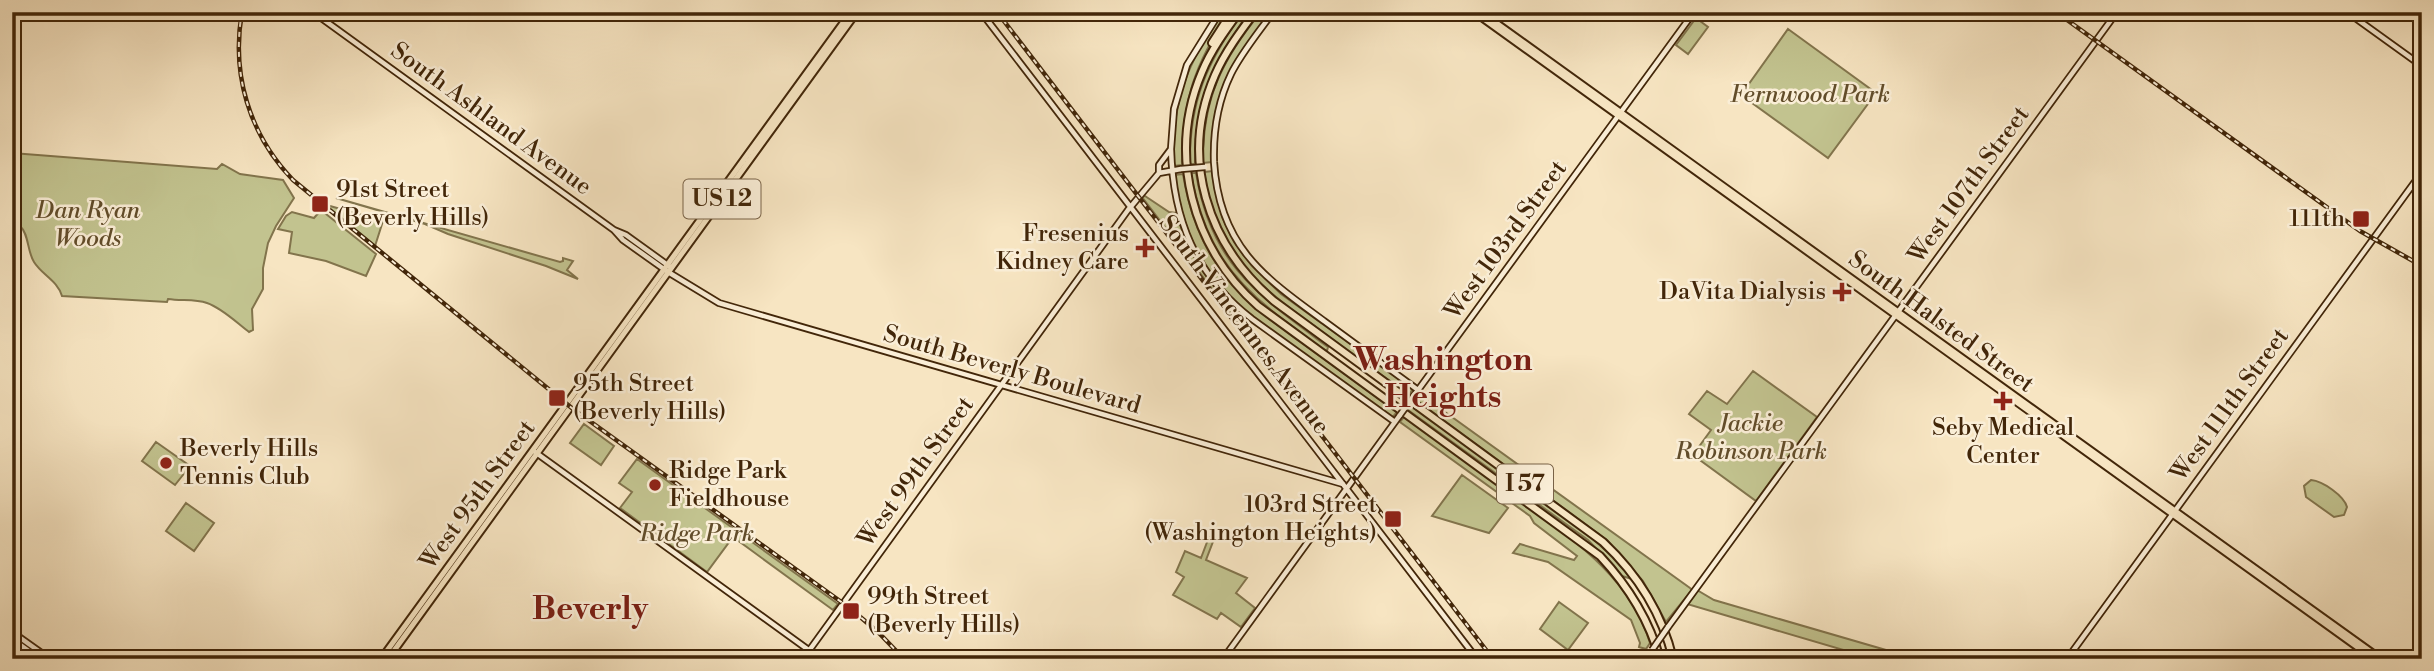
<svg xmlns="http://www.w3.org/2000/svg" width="2434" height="671" font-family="'Libre Bodoni',serif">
<rect width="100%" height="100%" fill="#f7e5c2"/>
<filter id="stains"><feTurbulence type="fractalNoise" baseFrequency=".00286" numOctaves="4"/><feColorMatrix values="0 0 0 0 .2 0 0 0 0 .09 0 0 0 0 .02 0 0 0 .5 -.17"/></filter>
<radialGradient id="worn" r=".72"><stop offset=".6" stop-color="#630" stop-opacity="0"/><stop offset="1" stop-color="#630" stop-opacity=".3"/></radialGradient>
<path fill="#c2c38f" stroke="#82744c" stroke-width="2" d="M 1223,12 L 1230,12 C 1195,62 1181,104 1182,165 L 1173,166 C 1171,104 1187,62 1223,12 Z
M 1243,12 L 1249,12 C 1214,62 1194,101 1195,164 L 1190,164 C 1189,102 1207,62 1243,12 Z
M 1261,12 L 1270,12 C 1234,62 1209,97 1212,162 L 1203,163 C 1202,100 1222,59 1261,12 Z
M 1696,18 L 1708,27 L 1688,54 L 1676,45 Z
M 1788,29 L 1876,93 L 1828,158 L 1741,95 Z
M 12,153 L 217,169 L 222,164 L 240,174 L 283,180 L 294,198 L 276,226 L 268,243 L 263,268 L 263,289 L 252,309 L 253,330 L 249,332 C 237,323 222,308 207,303 C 195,299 181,301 168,299 L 167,302 L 62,296 C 58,281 42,275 34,262 C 27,251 29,234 20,226 L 12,226 Z
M 1213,171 L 1222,217 L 1234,242 L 1252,266 L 1281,294 L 1413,389 L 1409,395 C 1380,374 1350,353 1321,331 C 1256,284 1218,256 1204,172 Z
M 1191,173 L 1196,173 C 1211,265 1258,295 1328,347 L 1327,351 C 1314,345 1300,332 1288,323 C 1231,282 1203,242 1191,173 Z
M 1183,174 C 1197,261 1237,297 1306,346 C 1336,368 1366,390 1397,412 L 1392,418 L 1246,313 C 1200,268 1185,238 1174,175 Z
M 1145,196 L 1169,212 L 1176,213 C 1188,253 1212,288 1243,316 L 1238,323 L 1142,197 Z
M 336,198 L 560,262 L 563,261 L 563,258 L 573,261 L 567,270 L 578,279 L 546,266 L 448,234 L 425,224 Z
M 330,206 L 383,221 L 375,246 L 328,208 Z
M 321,210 L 376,254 L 366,276 L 326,261 L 289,253 L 292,232 L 278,229 L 286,216 L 292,212 L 314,218 Z
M 1753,371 L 1817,417 L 1756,501 L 1693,455 L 1711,430 L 1689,414 L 1707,391 L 1727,404 Z
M 1420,394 L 1690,588 L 1692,590 L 1666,622 L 1643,581 L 1607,540 L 1416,400 Z
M 1411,406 L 1585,532 L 1613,557 L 1632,579 L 1622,576 L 1588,540 L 1408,410 Z
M 1404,417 C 1440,443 1477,470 1513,496 C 1569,537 1629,574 1650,643 L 1646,649 L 1639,647 L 1640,643 L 1631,620 L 1548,562 L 1513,553 L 1520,544 L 1574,560 L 1577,556 L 1534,523 L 1530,516 L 1400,422 Z
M 584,424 L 614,446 L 601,465 L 570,443 Z
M 156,442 L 190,466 L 175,485 L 142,461 Z
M 637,459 L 838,604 L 833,610 L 733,537 L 707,572 L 620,508 L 632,492 L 619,483 Z
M 1462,475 L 1508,508 L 1489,533 L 1432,516 Z
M 2311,480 C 2323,481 2344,496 2347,507 L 2344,515 L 2334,517 L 2306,497 L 2304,486 Z
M 186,503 L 214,523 L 194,551 L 166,531 Z
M 1209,537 L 1214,539 L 1206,560 L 1247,578 L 1236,593 L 1255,608 L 1241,627 L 1221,613 L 1217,619 L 1173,595 L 1184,577 L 1176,572 L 1185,551 L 1201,558 Z
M 1697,590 L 1714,600 L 1917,659 L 1874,659 L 1687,604 Z
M 1559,602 L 1588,623 L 1568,650 L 1540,629 Z"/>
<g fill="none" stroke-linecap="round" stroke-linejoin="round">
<defs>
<path id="secondary" d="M 313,12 L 614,230 L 626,235 L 669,266
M 981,12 L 1477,659
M 1273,12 C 1259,32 1242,52 1231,74 C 1218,101 1213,131 1214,162 C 1219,245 1262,276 1324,321 C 1355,344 1387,367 1418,390
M 2347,12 L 2422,66
M 1171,149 C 1173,219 1195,275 1252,319 L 1395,422
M 1159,173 L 1159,165 L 1171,149 L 1174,109 L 1187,65 L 1220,12
M 1159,173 L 1181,169
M 614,230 L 623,240 L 668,272 L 719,303 L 1343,484
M 1413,397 L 1694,12
M 535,452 L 821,659
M 1668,627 L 2117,12
M 12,632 L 50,659
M 12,639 L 40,659
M 803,659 L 1128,210 L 1159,173
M 1223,659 L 1400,415
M 2067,659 L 2422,172"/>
<path id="primary" d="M 1474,12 L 2374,659
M 1481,12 L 2381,659
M 381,659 L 851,12
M 388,659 L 857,12"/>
<path id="highway" d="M 1239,12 C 1225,31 1211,50 1202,72 C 1167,154 1192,248 1258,306 L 1600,556 C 1628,586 1649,619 1660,659
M 1255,12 C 1240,32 1225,52 1215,75 C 1179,158 1207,244 1274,301 L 1603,542 C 1637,574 1662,613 1673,659
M 1212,43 L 1232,12"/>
</defs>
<use href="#secondary" stroke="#422609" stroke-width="8"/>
<use href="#primary" stroke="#422609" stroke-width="9"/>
<use href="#highway" stroke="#422609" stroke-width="10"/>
<use href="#secondary" stroke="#faeed7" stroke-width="4.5"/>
<use href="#primary" stroke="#f7e5c2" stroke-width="5"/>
<use href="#highway" stroke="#f7e5c2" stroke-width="6"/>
<defs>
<path id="rail" d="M 242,12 C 231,74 249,134 293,180 L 573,409 L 851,609 L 879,633 L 904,659
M 997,12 L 1493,659
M 2056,12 L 2360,231 L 2422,266"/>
</defs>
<use href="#rail" stroke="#422609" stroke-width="4.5"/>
<use href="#rail" stroke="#faeed7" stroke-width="2" stroke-dasharray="5" stroke-linecap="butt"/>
<defs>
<path id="secondary-bridge" d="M 1181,169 L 1205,167
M 1400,415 L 1413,397
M 1652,650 L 1668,627"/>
</defs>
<use href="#secondary-bridge" stroke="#422609" stroke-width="8" stroke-linecap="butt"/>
<use href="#secondary-bridge" stroke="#faeed7" stroke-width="4.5"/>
</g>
<g fill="#8f2418" stroke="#faeed7" stroke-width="2.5">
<rect x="311" y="195" width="18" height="18" rx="3.5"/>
<rect x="2352" y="210" width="18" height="18" rx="3.5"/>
<path d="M1141.5 237.5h7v7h7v7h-7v7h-7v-7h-7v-7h7z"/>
<path d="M1838.5 281.5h7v7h7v7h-7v7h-7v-7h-7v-7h7z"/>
<rect x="548" y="389" width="18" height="18" rx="3.5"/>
<path d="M1999.5 390.5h7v7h7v7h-7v7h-7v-7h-7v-7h7z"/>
<circle cx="166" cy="463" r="7"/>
<circle cx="655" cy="485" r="7"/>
<rect x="1384" y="510" width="18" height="18" rx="3.5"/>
<rect x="842" y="602" width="18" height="18" rx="3.5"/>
</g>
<g text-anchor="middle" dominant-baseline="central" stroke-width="5" stroke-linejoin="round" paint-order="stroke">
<g fill="#faeed7" stroke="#796247" stroke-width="2">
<rect x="683.5" y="179.5" width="77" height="39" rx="5"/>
<rect x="1497" y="464.5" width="56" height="39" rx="5"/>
</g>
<g font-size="23" font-weight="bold" fill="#422609">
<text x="722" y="199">US 12</text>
<text x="1525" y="484">I 57</text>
</g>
<g font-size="24" font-style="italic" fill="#624d2a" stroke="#faeed7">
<text x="1810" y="95">Fernwood Park</text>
<text x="88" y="211">Dan Ryan<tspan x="88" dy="28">Woods</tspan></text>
<text x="1751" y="424">Jackie<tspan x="1751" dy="28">Robinson Park</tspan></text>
<text x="697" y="534">Ridge Park</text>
</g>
<g font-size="24" fill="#422609" stroke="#faeed7">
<text transform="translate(491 119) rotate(36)">South Ashland Avenue</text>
<text transform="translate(1969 185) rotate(-54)">West 107th Street</text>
<text transform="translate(1506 240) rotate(-54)">West 103rd Street</text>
<text transform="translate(1941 322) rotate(36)">South Halsted Street</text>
<text transform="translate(1244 325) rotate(53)">South Vincennes Avenue</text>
<text transform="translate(1012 370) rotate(16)">South Beverly Boulevard</text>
<text transform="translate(2230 405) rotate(-54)">West 111th Street</text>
<text transform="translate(916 472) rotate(-54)">West 99th Street</text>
<text transform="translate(478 495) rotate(-54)">West 95th Street</text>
</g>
<g font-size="24" fill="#422609" stroke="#faeed7" text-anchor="start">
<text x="336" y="190">91st Street<tspan x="336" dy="28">(Beverly Hills)</tspan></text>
<text x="2345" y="219" text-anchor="end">111th</text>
<text x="1129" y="234" text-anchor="end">Fresenius<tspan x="1129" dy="28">Kidney Care</tspan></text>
<text x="1826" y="292" text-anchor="end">DaVita Dialysis</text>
<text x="573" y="384">95th Street<tspan x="573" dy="28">(Beverly Hills)</tspan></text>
<text x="2003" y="428" text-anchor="middle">Seby Medical<tspan x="2003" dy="28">Center</tspan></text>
<text x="180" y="449">Beverly Hills<tspan x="180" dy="28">Tennis Club</tspan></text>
<text x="669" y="471">Ridge Park<tspan x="669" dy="28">Fieldhouse</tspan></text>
<text x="1377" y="505" text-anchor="end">103rd Street<tspan x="1377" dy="28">(Washington Heights)</tspan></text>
<text x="867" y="597">99th Street<tspan x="867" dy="28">(Beverly Hills)</tspan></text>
</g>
<g font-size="32" font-weight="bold" fill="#7a1f14" stroke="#faeed7">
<text x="1443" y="360">Washington<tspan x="1443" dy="37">Heights</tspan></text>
<text x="590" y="609">Beverly</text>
</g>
</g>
<rect width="2434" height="671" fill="none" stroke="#f7e5c2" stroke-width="42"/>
<rect x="14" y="14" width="2406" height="643" fill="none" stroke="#422609" stroke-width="3.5"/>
<rect x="21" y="21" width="2392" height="629" fill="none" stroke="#422609" stroke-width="2"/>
<rect width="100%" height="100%" filter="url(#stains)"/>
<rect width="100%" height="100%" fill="url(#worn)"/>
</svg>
